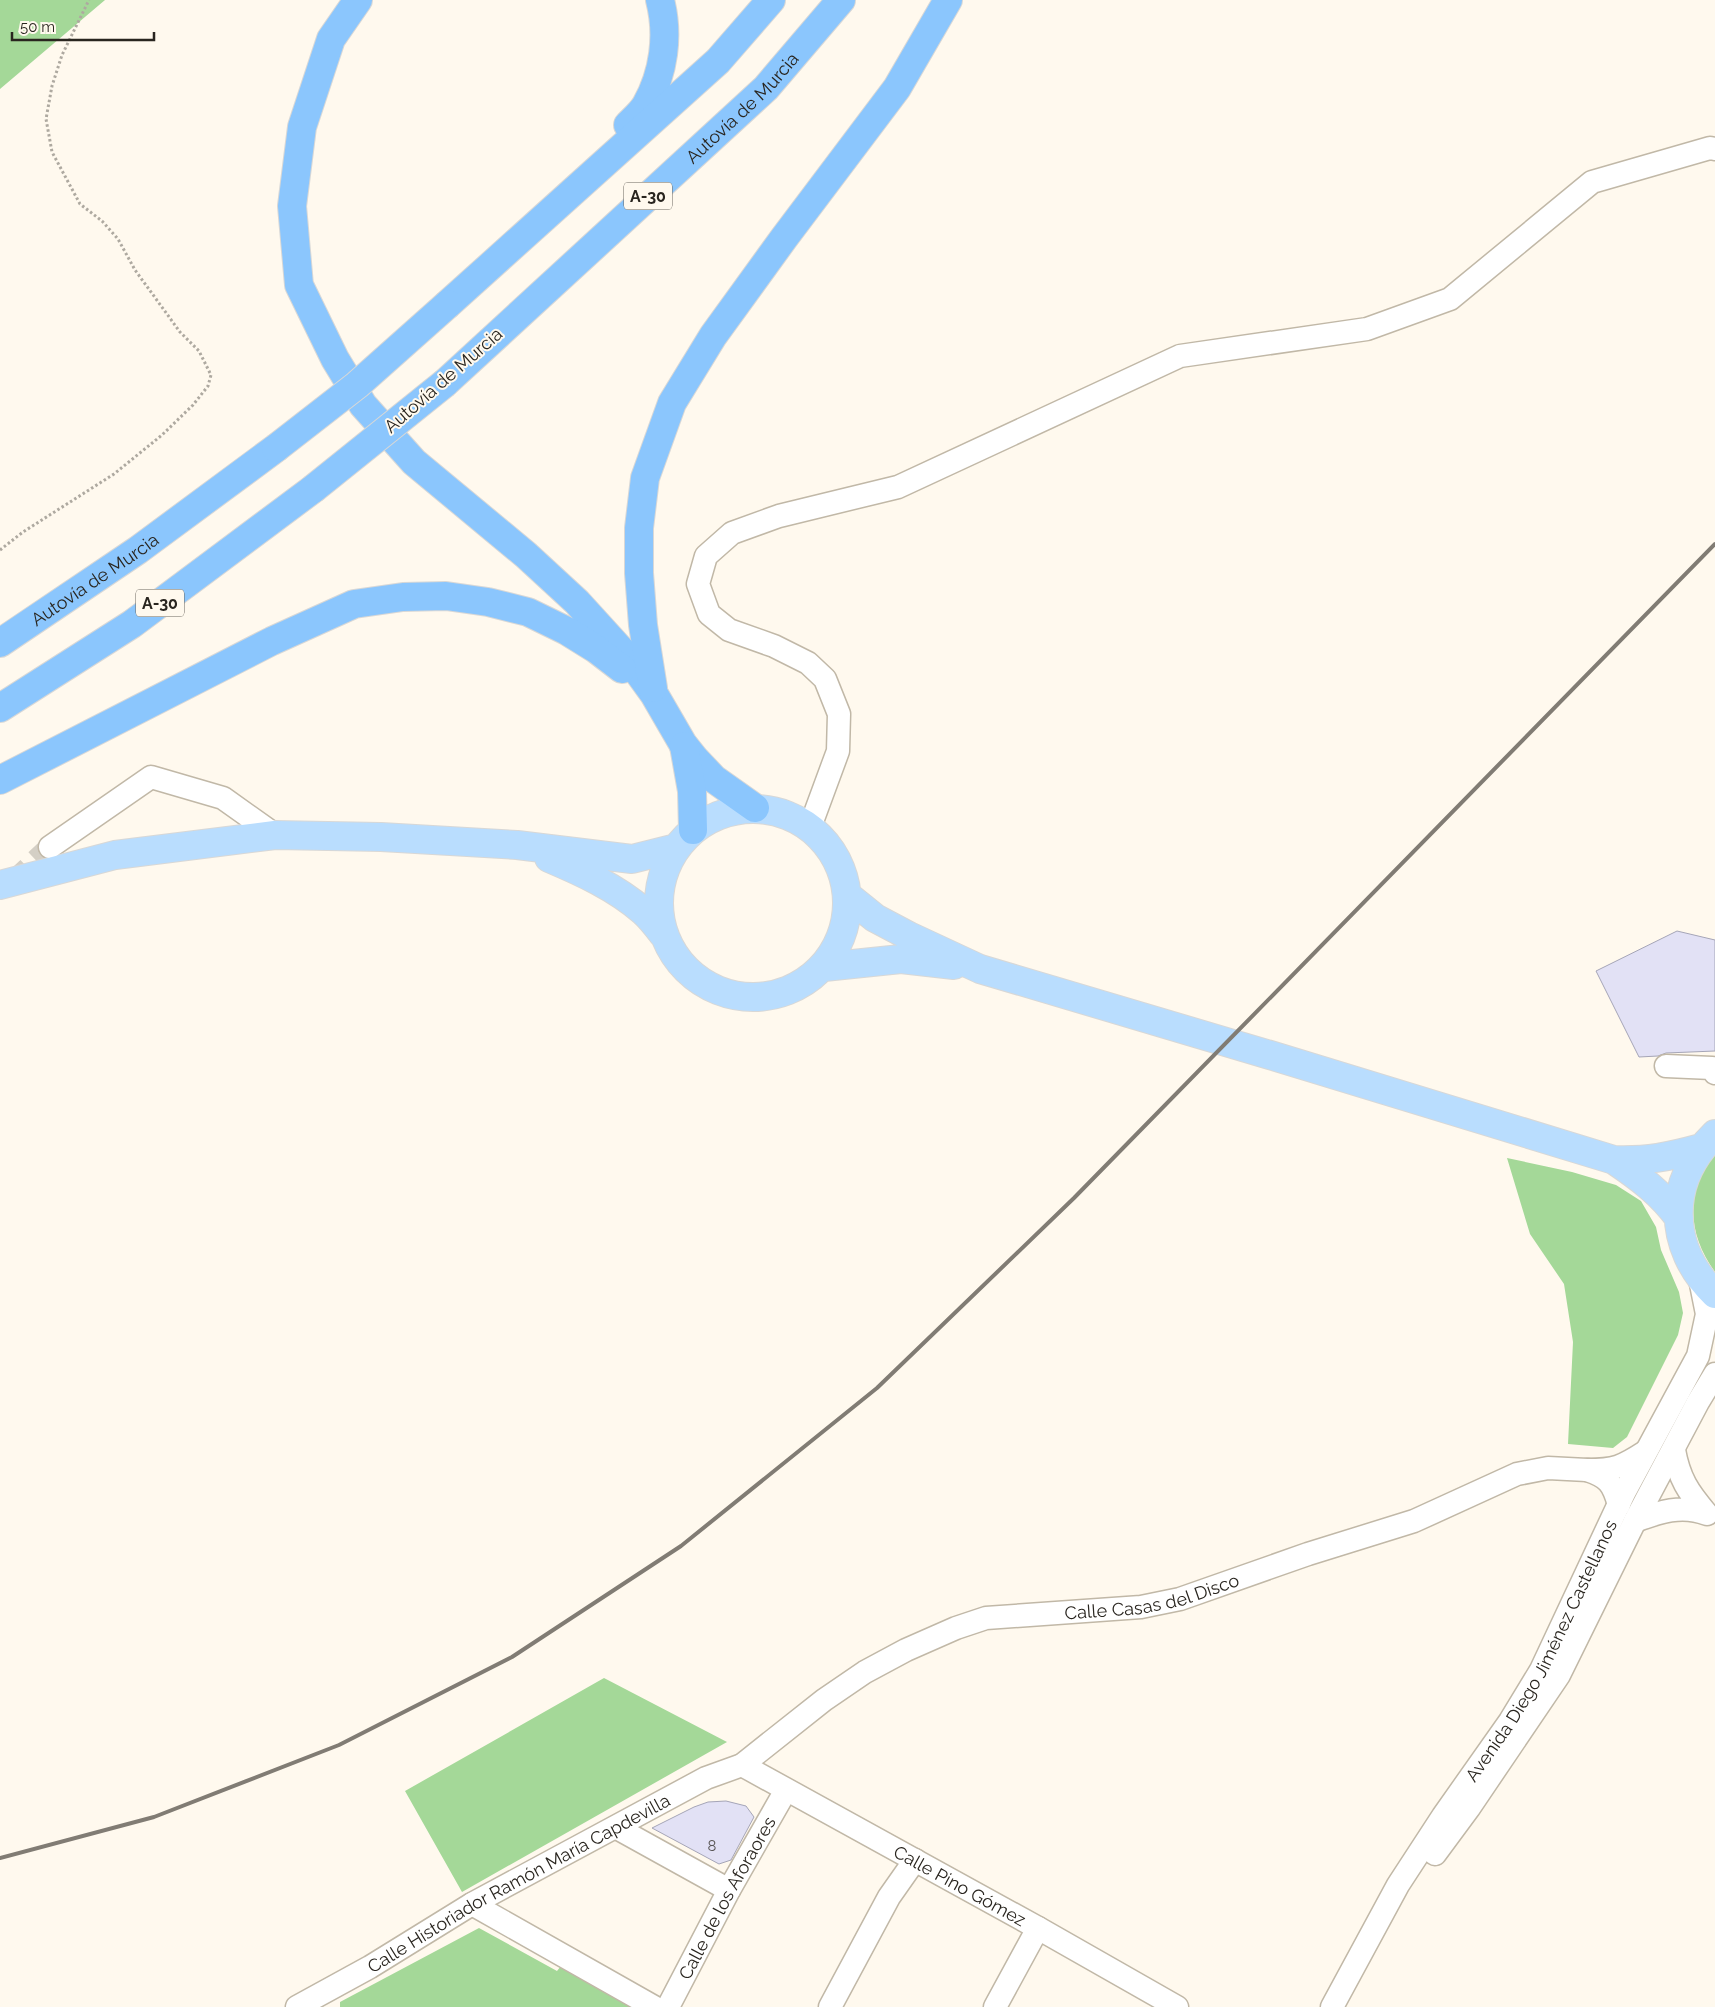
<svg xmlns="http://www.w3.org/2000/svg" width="1715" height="2007" font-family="Raleway,sans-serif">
<rect width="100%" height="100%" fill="#fff9ee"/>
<path fill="#a4d898" d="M 0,0 L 105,0 L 0,89 Z
M 1715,1152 L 1715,1272 C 1687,1233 1685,1191 1715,1152 Z
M 1507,1158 L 1572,1172 L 1616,1185 L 1641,1201 L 1656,1227 L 1661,1250 L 1679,1292 L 1683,1313 L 1678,1335 L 1627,1437 L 1613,1448 L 1568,1444 L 1573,1342 L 1564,1284 L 1530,1234 Z
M 604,1678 L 727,1742 L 462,1892 L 405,1791 Z
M 479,1928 L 557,1971 L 561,1966 L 635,2007 L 340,2007 L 340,2002 Z"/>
<path fill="#e2e1f5" stroke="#a5a5b7" d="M 1677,931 L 1715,940 L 1715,1051 L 1666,1053 L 1658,1056 L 1639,1057 L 1596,971 Z
M 726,1801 L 746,1806 L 754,1817 L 731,1860 L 719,1864 L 652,1828 L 694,1807 L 708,1802 Z"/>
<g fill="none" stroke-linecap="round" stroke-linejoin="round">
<path stroke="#d4cfc5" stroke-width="22" stroke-dasharray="22 11" stroke-linecap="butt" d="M 12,883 L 50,847"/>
<defs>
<g id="minor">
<path d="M 810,827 L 838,751 L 839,714 L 825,679 L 808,663 L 774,646 L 729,630 L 709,614 L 698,584 L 706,556 L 732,533 L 779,516 L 898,487 L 1180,356 L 1367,329 L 1450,299 L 1592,182 L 1710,148 L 1715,149"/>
<path d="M 50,847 L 151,777 L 223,798 L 275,835"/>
<path d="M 1666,1066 L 1712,1068 L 1715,1073"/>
<path d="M 1619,1505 C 1613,1483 1608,1477 1587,1470 C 1615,1470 1622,1467 1645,1452"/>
<path d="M 1635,1521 C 1659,1512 1682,1504 1707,1514 C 1688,1492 1679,1478 1674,1450"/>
<path id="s1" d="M 742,1765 L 1038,1928 L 1177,2007"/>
<path d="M 617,1828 L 729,1890"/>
<path d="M 1435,1854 L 1469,1808 L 1559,1675 L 1635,1521 L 1698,1402 L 1715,1374"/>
<path d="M 472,1904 L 654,2007"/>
<path id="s2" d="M 297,2007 L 370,1967 L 472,1904 L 706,1778 L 742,1765 L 824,1700 L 865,1672 L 906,1650 L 956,1628 L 986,1618 L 1141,1607 L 1180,1599 L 1308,1554 L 1414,1521 L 1517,1474 L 1548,1468 L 1587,1470"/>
<path id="s3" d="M 668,2007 L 729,1890 L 786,1790"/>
<path d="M 830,2007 L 889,1897 L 915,1860"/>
<path d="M 995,2007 L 1038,1928"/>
<path id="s4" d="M 1332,2007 L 1398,1885 L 1443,1816 L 1510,1721 L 1541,1670 L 1624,1493 L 1698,1356 L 1707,1314 L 1700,1279"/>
</g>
<path id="major" d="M659 903a94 94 0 1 1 188 0a94 94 0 1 1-188 0Z
M 549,858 C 582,872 615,887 643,911 C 650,917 657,926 663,934
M 0,885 L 115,855 L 275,835 L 381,837 L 517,845 L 632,859 L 676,848
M 849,897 L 875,918 L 909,936 L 980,969 L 1270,1055 L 1614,1160 C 1648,1161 1668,1157 1701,1148
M 824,967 L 901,959 L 954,965
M 1715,1134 C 1666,1181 1667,1247 1715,1294
M 1614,1160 C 1639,1177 1661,1193 1679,1218"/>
<g id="highway">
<path d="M 358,0 L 331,39 L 302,127 L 292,206 L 299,285 L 335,359 L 363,405 L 414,462 L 526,555 L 577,602 L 628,658 L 654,694 L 683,744 L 695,759 L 714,779 L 755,808"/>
<path d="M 628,125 C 634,119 642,112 646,105 C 664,73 669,35 660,0"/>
<path d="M 448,304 L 718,61 L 771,0"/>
<path id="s5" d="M 445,383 L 766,88 L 841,0"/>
<path id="s6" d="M 0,643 L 138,550 L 276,448"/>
<path d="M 653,688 L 643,625 L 639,573 L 639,528 L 645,478 L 672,403 L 713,336 L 784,238 L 897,88 L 948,0"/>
<path d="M 0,708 L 132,624 L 313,489"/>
<path d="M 684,746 L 692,791 L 693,830"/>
<path d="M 0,780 L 272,641 L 354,604 L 403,597 L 446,596 L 488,602 L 528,612 L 567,631 L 596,649 L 622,669"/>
</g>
</defs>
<use href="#minor" stroke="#c1b8a7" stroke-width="25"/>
<use href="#major" stroke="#d8d8d7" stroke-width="30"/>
<use href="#highway" stroke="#d8d8d7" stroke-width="30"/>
<path stroke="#aea9a0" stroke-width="3" stroke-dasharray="2.5 2.5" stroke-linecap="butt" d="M 0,550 L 23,532 L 114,474 L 162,435 L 193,405 L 208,386 L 211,375 L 199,351 L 180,332 L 135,270 L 118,239 L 102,221 L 80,204 L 52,152 L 46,119 L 52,86 L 62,55 L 89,0"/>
<use href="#minor" stroke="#fff" stroke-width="22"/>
<use href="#major" stroke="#b9ddfe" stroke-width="28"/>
<use href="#highway" stroke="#8bc6fd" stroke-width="28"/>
<path stroke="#817c74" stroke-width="4" d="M 0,1858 L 154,1817 L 339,1745 L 512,1657 L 681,1546 L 877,1388 L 1074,1198 L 1715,544"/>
<defs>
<path id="highway-bridge" d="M 276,448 L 357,385 L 448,304
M 313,489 L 445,383"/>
</defs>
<use href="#highway-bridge" stroke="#d8d8d7" stroke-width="30" stroke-linecap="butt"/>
<use href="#highway-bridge" stroke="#8bc6fd" stroke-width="28"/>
</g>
<g text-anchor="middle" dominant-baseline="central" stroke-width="4" stroke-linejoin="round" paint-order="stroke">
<g font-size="15" fill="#575454">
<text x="712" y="1846">8</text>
</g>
<g fill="#fff9ee" stroke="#69655d" stroke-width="1">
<rect x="624" y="182.5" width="48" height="27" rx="4"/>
<rect x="136" y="589.5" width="48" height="27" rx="4"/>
</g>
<g font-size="16" font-weight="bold" fill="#29251f">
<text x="648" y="196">A-30</text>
<text x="160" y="603">A-30</text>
</g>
<g font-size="18" fill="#29251f" stroke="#fff9ee">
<text stroke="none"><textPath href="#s5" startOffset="405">Autovía de Murcia</textPath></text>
<text transform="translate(443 380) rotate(-41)">Autovía de Murcia</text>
<text stroke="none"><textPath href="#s6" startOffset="114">Autovía de Murcia</textPath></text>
<text stroke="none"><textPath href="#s2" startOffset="962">Calle Casas del Disco</textPath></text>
<text stroke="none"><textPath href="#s4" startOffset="414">Avenida Diego Jiménez Castellanos</textPath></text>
<text stroke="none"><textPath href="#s2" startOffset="254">Calle Historiador Ramón María Capdevilla</textPath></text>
<text stroke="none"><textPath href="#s1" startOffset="249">Calle Pino Gómez</textPath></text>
<text stroke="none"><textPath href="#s3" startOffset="124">Calle de los Aforaores</textPath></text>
</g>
</g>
<path d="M12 32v8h142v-8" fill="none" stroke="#29251f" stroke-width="2.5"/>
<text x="20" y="32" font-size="15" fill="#29251f" stroke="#fff9ee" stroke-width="4" paint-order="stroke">50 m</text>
</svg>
